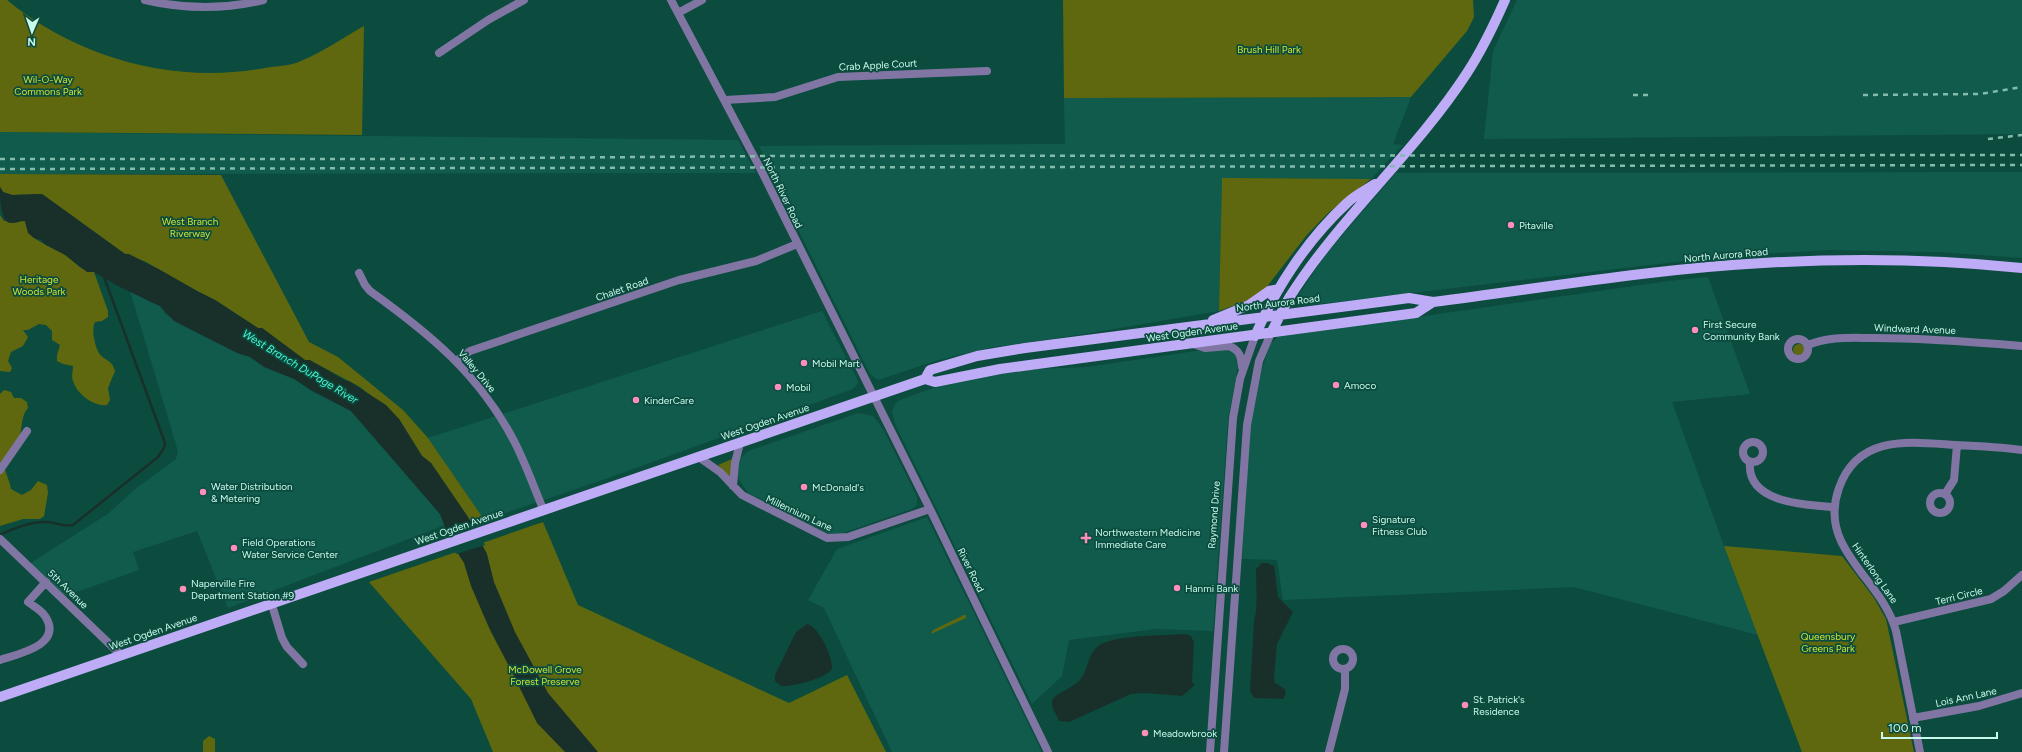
<svg xmlns="http://www.w3.org/2000/svg" width="2022" height="752" font-family="Figtree,sans-serif">
<rect width="100%" height="100%" fill="#0b4c3f"/>
<path fill="#115b4d" d="M 1517,0 L 2022,0 L 2022,134 L 1484,139 L 1493,51 Z
M 1411,97 L 1393,144 L 1403,145 L 1371,179 L 1222,178 L 1219,311 L 1085,334 L 988,348 L 935,361 L 878,380 L 870,374 L 773,179 L 759,146 L 1065,144 L 1064,98 Z
M 0,132 L 738,140 L 756,173 L 0,174 Z
M 2022,172 L 2022,258 L 1939,252 L 1828,250 L 1727,256 L 1310,305 L 1299,294 L 1327,253 L 1396,173 Z
M 1708,277 L 1750,394 L 1672,402 L 1724,546 L 1758,635 L 1574,587 L 1283,600 L 1277,560 L 1242,559 L 1250,429 L 1256,390 L 1269,346 L 1277,337 L 1669,281 Z
M 130,291 L 160,306 L 165,314 L 205,337 L 250,357 L 264,367 L 294,378 L 311,391 L 351,411 L 440,514 L 445,525 L 228,608 L 197,531 L 133,552 L 139,570 L 65,596 L 28,565 L 109,513 L 134,490 L 176,459 L 178,451 Z
M 822,311 L 857,379 L 858,383 L 853,389 L 614,476 L 488,519 L 483,518 L 428,438 Z
M 1216,348 L 1228,349 L 1235,354 L 1238,366 L 1228,419 L 1213,631 L 1156,629 L 1069,640 L 1062,676 L 1032,704 L 895,424 L 892,411 L 895,404 L 902,399 L 939,386 L 983,376 L 1037,369 L 1087,367 Z
M 858,413 L 873,416 L 883,429 L 917,497 L 917,505 L 912,509 L 843,533 L 829,534 L 748,493 L 738,478 L 737,471 L 740,459 L 748,451 Z
M 927,517 L 1042,752 L 892,752 L 824,608 L 808,600 L 837,549 Z"/>
<path fill="#5f680e" d="M 0,0 L 7,0 C 77,58 175,85 265,68 C 276,66 290,66 301,61 C 322,52 343,38 364,26 L 362,135 L 0,132 Z
M 1063,0 L 1473,0 L 1474,17 L 1467,31 L 1411,97 L 1064,98 Z
M 0,174 L 221,175 L 309,342 L 338,357 L 403,410 L 428,438 L 483,518 L 471,522 L 431,463 L 422,456 L 399,419 L 360,387 L 319,365 L 305,360 L 262,328 L 258,328 L 215,300 L 197,291 L 146,262 L 125,254 L 42,194 L 12,195 L 3,192 L 0,187 Z
M 1222,178 L 1371,179 L 1328,213 L 1306,236 L 1266,288 L 1249,300 L 1219,311 Z
M 0,215 L 4,221 L 25,221 C 26,225 27,230 29,233 C 33,240 55,249 63,253 C 73,260 81,272 94,272 L 108,311 L 108,317 L 102,321 L 95,322 C 91,330 95,346 99,353 C 104,361 112,359 115,371 L 108,388 L 110,400 L 107,405 C 94,407 77,394 73,381 C 71,377 73,371 73,366 L 63,364 L 57,361 L 57,355 L 60,345 L 52,340 L 52,331 L 46,325 L 39,324 L 28,330 L 23,330 L 28,337 L 23,346 L 11,352 L 8,361 L 12,368 L 10,372 L 0,371 Z
M1793 350a6 6 0 1 1 12 0a6 6 0 1 1-12 0Z
M 4,390 L 11,392 L 14,398 L 21,398 L 27,402 L 28,408 C 20,416 23,431 18,441 C 15,449 5,451 4,461 C 3,469 10,480 11,489 L 22,495 L 31,490 L 38,481 L 47,485 L 48,493 L 44,516 L 40,519 L 23,519 L 0,526 L 0,394 Z
M 732,459 L 733,459 L 730,481 L 727,474 L 718,465 Z
M 543,522 L 578,605 L 789,703 L 847,675 L 886,752 L 493,752 L 471,699 L 369,582 Z
M 1724,546 L 1842,556 L 1874,598 L 1886,619 L 1914,752 L 1802,752 Z
M 964,615 L 966,615 L 966,618 L 931,634 L 933,630 Z
M 209,736 L 215,739 L 215,752 L 203,752 L 203,741 Z"/>
<path fill="#19302a" d="M 0,187 L 3,192 L 12,195 L 42,194 L 125,254 L 129,254 L 162,271 L 197,291 L 215,300 L 258,328 L 262,328 L 305,360 L 310,360 L 346,381 L 349,381 L 386,405 L 399,419 L 422,456 L 431,463 L 468,517 L 487,554 L 494,582 L 515,632 L 548,693 L 598,752 L 565,752 L 537,723 L 510,668 L 490,630 L 471,586 L 464,563 L 450,541 L 440,514 L 351,411 L 311,390 L 294,379 L 264,367 L 250,357 L 237,353 L 174,321 L 160,306 L 153,303 L 116,285 L 94,272 L 87,272 L 65,255 L 46,245 L 41,240 L 34,238 L 28,233 L 25,221 C 20,221 17,223 12,223 C 0,224 0,198 0,187 Z
M 1262,563 L 1267,563 L 1274,566 L 1278,597 L 1293,612 L 1277,644 L 1274,678 L 1275,683 L 1285,689 L 1286,694 L 1283,699 L 1254,698 L 1250,691 L 1254,621 C 1258,608 1256,584 1256,569 Z
M 807,624 C 818,625 834,659 832,669 C 825,679 792,687 781,686 L 775,681 L 775,675 L 796,632 Z
M 1185,634 L 1191,636 L 1194,642 L 1192,682 L 1195,685 L 1182,696 L 1144,693 L 1131,694 L 1069,722 L 1059,721 L 1052,706 L 1052,700 C 1059,691 1071,689 1079,681 C 1088,672 1087,657 1096,648 C 1108,634 1165,636 1185,634 Z"/>
<path fill="#0b4c3f" d="M 473,522 L 485,545 L 456,554 L 448,542 L 444,532 Z"/>
<g fill="none" stroke-linecap="round" stroke-linejoin="round">
<path stroke="#19302a" stroke-width="2.5" d="M 0,535 C 14,528 32,521 48,522 C 57,523 64,527 73,525 L 158,457 L 164,448 L 165,443 L 104,277"/>
<path stroke="#8176a3" stroke-width="8" d="M 145,0 C 184,9 223,10 263,0
M 671,0 L 759,166 L 930,509 L 1048,752
M 678,13 L 702,0
M 439,53 L 488,20 L 524,0
M 725,100 L 775,97 L 838,77 L 987,71
M 359,273 L 365,285 L 370,291 C 430,334 479,374 514,441 C 526,464 534,488 544,511
M1788 349a10 10 0 1 1 20 0a10 10 0 1 1-20 0Z
M 1193,344 L 1205,348 L 1229,346 C 1240,350 1241,357 1242,367
M 1808,345 C 1829,336 1852,338 1874,338 C 1924,338 1973,342 2022,346
M 456,361 L 470,351 L 679,280 L 756,261 L 797,244
M1743 452a10 10 0 1 1 20 0a10 10 0 1 1-20 0Z
M 700,458 L 720,472 L 742,495 L 827,538 L 848,537 L 930,509
M 1750,462 C 1746,503 1806,505 1833,507
M 0,470 L 27,431
M 733,486 L 735,463 L 740,443
M1930 503a10 10 0 1 1 20 0a10 10 0 1 1-20 0Z
M 1945,494 L 1954,480 L 1957,445
M 0,539 L 121,655
M 272,605 L 282,638 L 287,647 L 303,664
M 1894,622 L 1991,599 L 2004,591 L 2022,575
M1333 659a10 10 0 1 1 20 0a10 10 0 1 1-20 0Z
M 0,660 C 18,654 64,645 45,616 C 41,610 33,606 28,602 L 46,582
M 1913,718 L 1979,706 L 2022,693
M 1210,752 L 1233,418 L 1240,379 L 1255,336
M 1224,752 L 1247,425 L 1259,361 L 1271,333
M 1329,752 L 1345,689 L 1345,669
M 1920,752 L 1896,631 C 1886,595 1856,573 1841,541 C 1833,524 1833,505 1839,488 C 1858,434 1910,442 1955,445 C 1978,446 2000,447 2022,450"/>
<path stroke="#bfacf6" stroke-width="10" d="M 1213,320 L 1249,305 L 1269,291 L 1279,289
M 1271,333 C 1277,322 1282,310 1289,298 C 1340,217 1415,153 1467,73 C 1482,50 1494,25 1505,0
M 1255,336 C 1276,287 1308,239 1347,203 C 1355,195 1366,190 1375,184
M 925,379 L 930,370 L 977,356 L 1025,348 L 1387,301 L 1409,298 L 1433,302 C 1543,288 1652,269 1763,263 C 1849,258 1936,259 2022,268
M 0,697 L 925,379 L 935,382 L 1000,369 L 1416,313 L 1433,302"/>
<path stroke="#83bbad" stroke-width="2.5" stroke-dasharray="5 5" stroke-linecap="butt" d="M 1633,95 L 1652,95
M 1863,95 L 1980,94 L 2022,87
M 1988,139 L 2022,135
M 0,159 L 381,159 L 772,156 L 2022,155
M 0,169 L 2022,165"/>
</g>
<g fill="#ff8ebb" stroke="#0b4c3f" stroke-width="1.5">
<circle cx="1511" cy="225" r="4"/>
<circle cx="1695" cy="330" r="4"/>
<circle cx="804" cy="363" r="4"/>
<circle cx="1336" cy="385" r="4"/>
<circle cx="778" cy="387" r="4"/>
<circle cx="636" cy="400" r="4"/>
<circle cx="804" cy="487" r="4"/>
<circle cx="203" cy="492" r="4"/>
<circle cx="1364" cy="525" r="4"/>
<path d="M1084 532h4v4h4v4h-4v4h-4v-4h-4v-4h4z"/>
<circle cx="234" cy="548" r="4"/>
<circle cx="1177" cy="588" r="4"/>
<circle cx="183" cy="589" r="4"/>
<circle cx="1465" cy="705" r="4"/>
<circle cx="1145" cy="733" r="4"/>
</g>
<g text-anchor="middle" dominant-baseline="central" stroke-width="3.5" stroke-linejoin="round" paint-order="stroke">
<g font-size="10" fill="#cfe133" stroke="#0b4c3f">
<text x="1269" y="49">Brush Hill Park</text>
<text x="48" y="79">Wil-O-Way<tspan x="48" dy="12">Commons Park</tspan></text>
<text x="190" y="221">West Branch<tspan x="190" dy="12">Riverway</tspan></text>
<text x="39" y="279">Heritage<tspan x="39" dy="12">Woods Park</tspan></text>
<text x="1828" y="636">Queensbury<tspan x="1828" dy="12">Greens Park</tspan></text>
<text x="545" y="669">McDowell Grove<tspan x="545" dy="12">Forest Preserve</tspan></text>
</g>
<g font-size="10" fill="#c8faec" stroke="#0b4c3f">
<text transform="translate(878 65) rotate(-3)">Crab Apple Court</text>
<text transform="translate(783 193) rotate(64)">North River Road</text>
<text transform="translate(1726 255) rotate(-5)">North Aurora Road</text>
<text transform="translate(622 289) rotate(-19)">Chalet Road</text>
<text transform="translate(1278 303) rotate(-7)">North Aurora Road</text>
<text transform="translate(1915 329) rotate(2)">Windward Avenue</text>
<text transform="translate(1192 332) rotate(-8)">West Ogden Avenue</text>
<text transform="translate(477 371) rotate(50)">Valley Drive</text>
<text transform="translate(765 422) rotate(-19)">West Ogden Avenue</text>
<text transform="translate(799 513) rotate(25)">Millennium Lane</text>
<text transform="translate(1214 515) rotate(-86)">Raymond Drive</text>
<text transform="translate(459 527) rotate(-19)">West Ogden Avenue</text>
<text transform="translate(971 570) rotate(64)">River Road</text>
<text transform="translate(1875 573) rotate(55)">Hinterlong Lane</text>
<text transform="translate(68 589) rotate(44)">5th Avenue</text>
<text transform="translate(1959 596) rotate(-14)">Terri Circle</text>
<text transform="translate(153 632) rotate(-19)">West Ogden Avenue</text>
<text transform="translate(1966 697) rotate(-12)">Lois Ann Lane</text>
</g>
<g font-size="10" fill="#c8faec" stroke="#0b4c3f" text-anchor="start">
<text x="1519" y="225">Pitaville</text>
<text x="1703" y="324">First Secure<tspan x="1703" dy="12">Community Bank</tspan></text>
<text x="812" y="363">Mobil Mart</text>
<text x="1344" y="385">Amoco</text>
<text x="786" y="387">Mobil</text>
<text x="644" y="400">KinderCare</text>
<text x="211" y="486">Water Distribution<tspan x="211" dy="12">&amp; Metering</tspan></text>
<text x="812" y="487">McDonald's</text>
<text x="1372" y="519">Signature<tspan x="1372" dy="12">Fitness Club</tspan></text>
<text x="1095" y="532">Northwestern Medicine<tspan x="1095" dy="12">Immediate Care</tspan></text>
<text x="242" y="542">Field Operations<tspan x="242" dy="12">Water Service Center</tspan></text>
<text x="191" y="583">Naperville Fire<tspan x="191" dy="12">Department Station #9</tspan></text>
<text x="1185" y="588">Hanmi Bank</text>
<text x="1473" y="699">St. Patrick's<tspan x="1473" dy="12">Residence</tspan></text>
<text x="1153" y="733">Meadowbrook</text>
</g>
<g font-size="11" font-style="italic" fill="#4bf7d4" stroke="#0b4c3f">
<text transform="translate(300 367) rotate(31)">West Branch DuPage River</text>
</g>
</g>
<g transform="translate(32 32) rotate(182)" stroke="#0b4c3f" stroke-width="3" paint-order="stroke">
<path d="M0-3L7 15L0 10L-7 15Z" fill="#c8faec"/>
<text y="-6" font-size="11" font-weight="bold" text-anchor="middle" fill="#c8faec">N</text>
</g>
<path d="M1882 732v6h115v-6" fill="none" stroke="#c8faec" stroke-width="2"/>
<text x="1888" y="732" font-size="12" fill="#c8faec" stroke="#0b4c3f" stroke-width="3" paint-order="stroke">100 m</text>
</svg>
